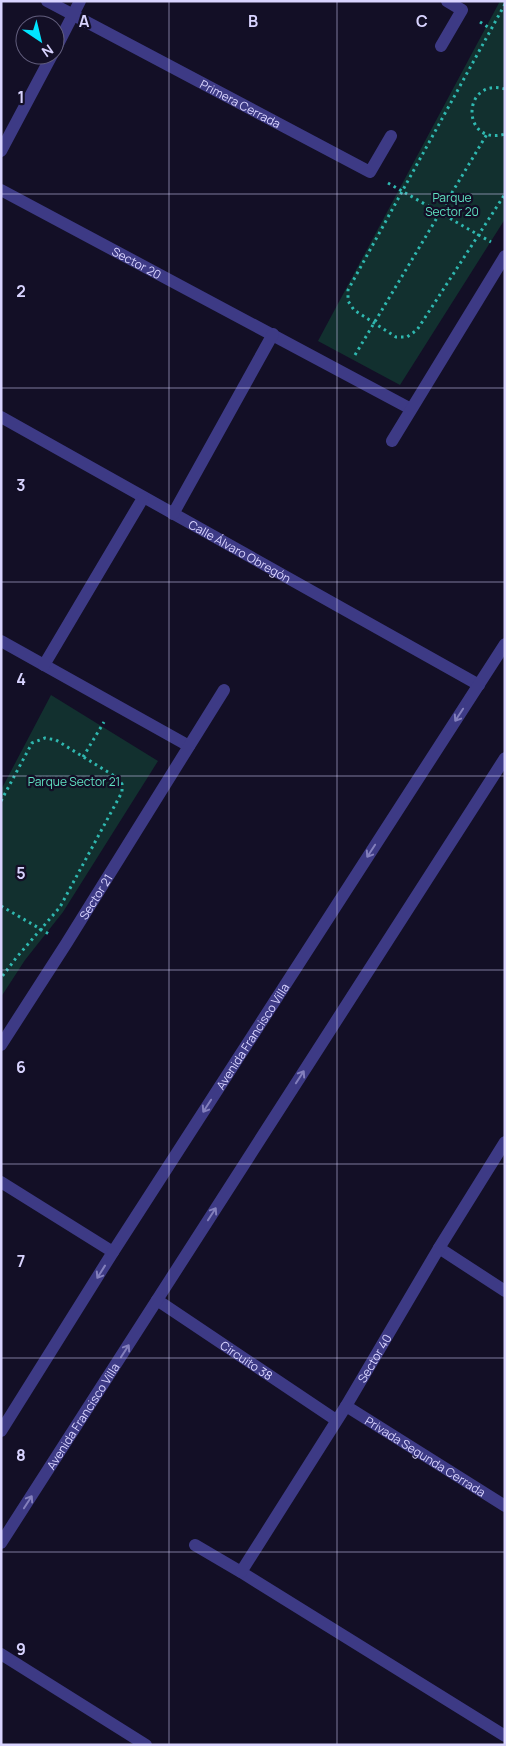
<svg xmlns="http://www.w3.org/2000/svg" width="506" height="1746" font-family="Manrope,sans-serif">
<rect width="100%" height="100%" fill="#130f26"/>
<path fill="#12302f" d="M 500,1 L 505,1 L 505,219 L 400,385 L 318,341 Z
M 51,695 L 158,761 L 63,912 L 25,960 L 1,997 L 1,790 Z"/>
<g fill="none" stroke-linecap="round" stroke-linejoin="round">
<path stroke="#2fb8b0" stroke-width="3" stroke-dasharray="2.5 4" stroke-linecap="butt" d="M 505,4 L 348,290 L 348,301 L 354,310 L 396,337 L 407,337 L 417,330 L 505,194
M 480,22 L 491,29
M 505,89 C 461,77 461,147 505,134
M 388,183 L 491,242
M 355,355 L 487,134
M 83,757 L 104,722
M 1,801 L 32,743 L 45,738 L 56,740 L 116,777 L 122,784 L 122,792 L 60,907 L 16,958 L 1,978
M 1,906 L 49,934"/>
<g stroke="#3d3a85" stroke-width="12">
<path id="s1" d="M 47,1 L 370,172 L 391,136"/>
<path d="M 441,46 L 462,10 L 447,1"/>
<path d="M 55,50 L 80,1"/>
<path d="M 1,151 L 52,55"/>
<path id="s2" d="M 1,190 L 411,409"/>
<path id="s3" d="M 1,417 L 479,685"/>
<path d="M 392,441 L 505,256"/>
<path d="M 173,514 L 273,334"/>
<path d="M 1,641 L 189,746"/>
<path d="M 44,665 L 143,498"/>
<path id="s4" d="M 1,1045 L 66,944 L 224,690"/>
<path d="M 1,1182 L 113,1252"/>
<path d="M 439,1248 L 505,1291"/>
<path id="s5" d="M 157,1300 L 336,1420"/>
<path id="s6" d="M 346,1406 L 505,1506"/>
<path id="s7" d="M 1,1431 L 113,1252 L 505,644"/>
<path id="s8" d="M 1,1543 L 505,758"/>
<path d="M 195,1545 L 241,1572 L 505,1736"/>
<path id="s9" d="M 241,1572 L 346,1406 L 439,1248 L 505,1142"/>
<path d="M 1,1654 L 146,1745"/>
</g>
</g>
<defs><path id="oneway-shaft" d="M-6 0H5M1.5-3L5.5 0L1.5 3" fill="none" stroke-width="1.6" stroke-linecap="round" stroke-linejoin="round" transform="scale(1.25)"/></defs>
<g stroke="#837fbc">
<use href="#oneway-shaft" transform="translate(459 715) rotate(123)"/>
<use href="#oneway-shaft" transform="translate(371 851) rotate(123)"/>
<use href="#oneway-shaft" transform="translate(300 1077) rotate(-57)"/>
<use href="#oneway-shaft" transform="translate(207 1106) rotate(123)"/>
<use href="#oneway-shaft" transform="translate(212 1214) rotate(-57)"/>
<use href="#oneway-shaft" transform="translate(101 1272) rotate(122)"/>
<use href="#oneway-shaft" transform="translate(125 1351) rotate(-57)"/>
<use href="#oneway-shaft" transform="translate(28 1502) rotate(-57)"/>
</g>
<path fill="none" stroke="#d9d4ff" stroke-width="1" stroke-opacity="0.55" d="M 169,1 L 169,1745M 337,1 L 337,1745M 1,194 L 505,194M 1,388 L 505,388M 1,582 L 505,582M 1,776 L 505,776M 1,970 L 505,970M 1,1164 L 505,1164M 1,1358 L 505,1358M 1,1552 L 505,1552"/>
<g text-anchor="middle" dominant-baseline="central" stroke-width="4.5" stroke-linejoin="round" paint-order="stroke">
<g font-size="12" fill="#d9d4ff" stroke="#130f26">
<text stroke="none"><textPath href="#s1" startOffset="219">Primera Cerrada</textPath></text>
<text stroke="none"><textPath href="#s2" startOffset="154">Sector 20</textPath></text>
<text stroke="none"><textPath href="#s3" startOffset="274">Calle Álvaro Obregón</textPath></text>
<text stroke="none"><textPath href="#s4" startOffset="176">Sector 21</textPath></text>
<text stroke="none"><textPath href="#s7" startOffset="468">Avenida Francisco Villa</textPath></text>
<text stroke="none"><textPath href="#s9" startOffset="252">Sector 40</textPath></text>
<text stroke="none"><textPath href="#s5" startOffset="108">Circuito 38</textPath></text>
<text stroke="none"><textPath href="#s8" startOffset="151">Avenida Francisco Villa</textPath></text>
<text stroke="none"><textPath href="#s6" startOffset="94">Privada Segunda Cerrada</textPath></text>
</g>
<g font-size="12" fill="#5fe0c0" stroke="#130f26">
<text x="452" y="197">Parque<tspan x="452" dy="14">Sector 20</tspan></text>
<text x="74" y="781">Parque Sector 21</text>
</g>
</g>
<g font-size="16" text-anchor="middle" font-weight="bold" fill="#d9d4ff" stroke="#130f26" stroke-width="4.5" stroke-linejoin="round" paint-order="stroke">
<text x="84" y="27">A</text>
<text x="253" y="27">B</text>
<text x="422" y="27">C</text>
<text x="21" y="103">1</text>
<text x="21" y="297">2</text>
<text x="21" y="491">3</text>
<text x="21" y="685">4</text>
<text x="21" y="879">5</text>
<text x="21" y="1073">6</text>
<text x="21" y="1267">7</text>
<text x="21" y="1461">8</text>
<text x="21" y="1655">9</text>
</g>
<rect width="506" height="1746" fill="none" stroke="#d9d4ff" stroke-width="5"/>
<g transform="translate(40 40) rotate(145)"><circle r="24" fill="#130f26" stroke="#625e7d"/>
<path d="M0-4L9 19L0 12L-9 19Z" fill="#00e5ff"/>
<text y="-8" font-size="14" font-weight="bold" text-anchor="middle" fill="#d9d4ff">N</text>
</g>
</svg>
